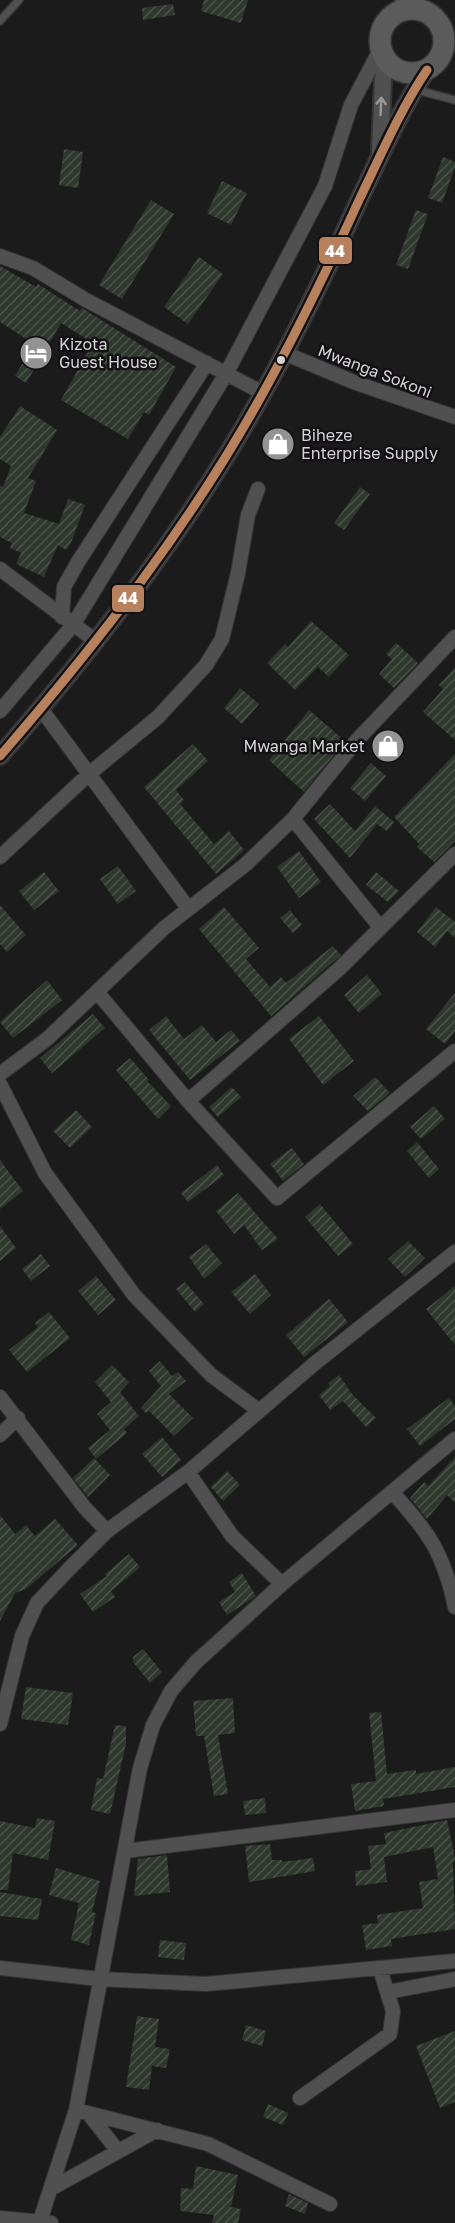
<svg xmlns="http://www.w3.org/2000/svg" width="455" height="2223" font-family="'Golos Text',sans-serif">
<defs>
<pattern id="building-hatch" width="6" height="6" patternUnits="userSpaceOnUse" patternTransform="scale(1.5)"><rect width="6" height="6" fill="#2e382c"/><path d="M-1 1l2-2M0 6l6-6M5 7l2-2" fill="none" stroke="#4b544a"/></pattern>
</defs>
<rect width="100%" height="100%" fill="#1c1b1c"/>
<path fill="url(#building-hatch)" d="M 204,0 L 248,0 L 241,23 L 201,11 Z
M 173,4 L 175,15 L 143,20 L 142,8 Z
M 64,149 L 83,152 L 78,188 L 59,185 Z
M 443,157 L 455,162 L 455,167 L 442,203 L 428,198 Z
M 222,181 L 247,193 L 231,225 L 207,213 Z
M 151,200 L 174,214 L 122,299 L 99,285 Z
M 416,210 L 428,214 L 408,269 L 396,265 Z
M 199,257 L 223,274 L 188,324 L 164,307 Z
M 0,266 L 36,287 L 38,284 L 80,311 L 82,308 L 176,367 L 149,415 L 144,412 L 128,439 L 61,400 L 93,343 L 61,323 L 26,383 L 15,376 L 34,344 L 0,322 Z
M 20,406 L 57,430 L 28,478 L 36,481 L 24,513 L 59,524 L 68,499 L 85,505 L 71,543 L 66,550 L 58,545 L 44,577 L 16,564 L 21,553 L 10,548 L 12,543 L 0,537 L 0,486 L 3,487 L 11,466 L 0,459 L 0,437 Z
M 360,487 L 370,494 L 344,530 L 334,523 Z
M 311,621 L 349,655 L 329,677 L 318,667 L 295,690 L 267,663 L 285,644 L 288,647 Z
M 396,643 L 418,663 L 394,688 L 379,674 L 392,659 L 386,654 Z
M 455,668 L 455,740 L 423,712 L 443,689 L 439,685 Z
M 240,688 L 259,704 L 242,724 L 224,708 Z
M 309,710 L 345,741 L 304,792 L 269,760 Z
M 193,744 L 208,761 L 176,790 L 184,800 L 180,804 L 214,844 L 229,831 L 244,850 L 216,874 L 144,787 Z
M 455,754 L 455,841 L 434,862 L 417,847 L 419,844 L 394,817 Z
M 371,763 L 386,776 L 365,801 L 350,788 Z
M 330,804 L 355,831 L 375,806 L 394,822 L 387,831 L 377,824 L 350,858 L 314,819 Z
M 299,851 L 321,882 L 299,898 L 277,867 Z
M 118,866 L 136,891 L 118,904 L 100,879 Z
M 44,872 L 59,891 L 34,910 L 19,891 Z
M 376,872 L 399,891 L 388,902 L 366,885 Z
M 0,905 L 26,935 L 7,952 L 0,944 Z
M 224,907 L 259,948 L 246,959 L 270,987 L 281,977 L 286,983 L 333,946 L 341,955 L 271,1016 L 199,929 Z
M 436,907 L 455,922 L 455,938 L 447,931 L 435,947 L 417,932 Z
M 290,910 L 302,925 L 293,933 L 280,918 Z
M 367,975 L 382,994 L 359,1013 L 344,995 Z
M 47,980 L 62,1000 L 13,1038 L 0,1022 Z
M 455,993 L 455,1031 L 445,1044 L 426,1029 Z
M 93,1014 L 105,1028 L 52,1073 L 40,1058 Z
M 166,1016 L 184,1039 L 202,1025 L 216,1042 L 231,1030 L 240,1041 L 190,1080 L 149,1030 Z
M 319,1016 L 354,1061 L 323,1085 L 289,1039 Z
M 130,1058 L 149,1080 L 147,1081 L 171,1106 L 158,1119 L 116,1070 Z
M 375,1077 L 390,1093 L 368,1111 L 353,1096 Z
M 232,1087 L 241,1097 L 218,1117 L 209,1107 Z
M 434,1106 L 445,1119 L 421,1139 L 410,1127 Z
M 76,1110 L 92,1127 L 70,1148 L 53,1131 Z
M 417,1142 L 439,1169 L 429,1178 L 407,1151 Z
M 292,1148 L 304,1164 L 283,1181 L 270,1164 Z
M 0,1160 L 23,1191 L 0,1209 Z
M 217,1165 L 224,1175 L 188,1202 L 181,1193 Z
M 238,1193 L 278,1239 L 262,1250 L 244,1225 L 234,1234 L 216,1211 Z
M 320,1204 L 353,1244 L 338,1256 L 305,1217 Z
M 0,1226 L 16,1248 L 0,1261 Z
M 408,1241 L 425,1258 L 405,1277 L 388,1259 Z
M 206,1244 L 222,1263 L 204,1279 L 189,1257 Z
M 41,1254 L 50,1266 L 31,1281 L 22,1269 Z
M 255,1274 L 271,1295 L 250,1314 L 231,1292 Z
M 96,1276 L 116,1300 L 98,1315 L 78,1291 Z
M 185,1282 L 204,1304 L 195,1312 L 176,1289 Z
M 455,1286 L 455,1345 L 426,1309 Z
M 329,1299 L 348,1322 L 304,1357 L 286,1335 Z
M 49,1312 L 70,1338 L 27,1372 L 9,1350 L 38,1327 L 35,1323 Z
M 160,1361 L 172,1376 L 178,1372 L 186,1381 L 169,1394 L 193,1418 L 174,1436 L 149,1411 L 146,1413 L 141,1408 L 161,1386 L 149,1371 Z
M 112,1365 L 129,1382 L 120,1392 L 139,1416 L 124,1429 L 127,1433 L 96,1459 L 88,1448 L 110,1430 L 97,1414 L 111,1402 L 95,1382 Z
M 339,1375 L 352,1394 L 376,1418 L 366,1427 L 343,1401 L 330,1410 L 319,1395 L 330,1386 L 328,1383 Z
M 449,1398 L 455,1406 L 455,1419 L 420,1446 L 407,1429 Z
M 162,1437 L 181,1460 L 162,1477 L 142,1454 Z
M 455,1457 L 455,1503 L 447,1495 L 427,1519 L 410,1498 L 424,1482 L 428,1486 Z
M 94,1458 L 110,1475 L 88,1497 L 73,1478 Z
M 227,1471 L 240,1485 L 223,1501 L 211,1487 Z
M 0,1515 L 15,1534 L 26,1525 L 35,1536 L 55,1519 L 78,1545 L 26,1589 L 15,1593 L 0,1621 Z
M 129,1554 L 140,1567 L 111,1591 L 115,1597 L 93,1612 L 80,1594 L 107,1576 L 105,1574 Z
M 242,1573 L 256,1596 L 227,1615 L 219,1602 L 235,1592 L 229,1582 Z
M 143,1649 L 162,1672 L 150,1683 L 133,1662 L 133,1657 Z
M 26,1687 L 73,1693 L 68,1725 L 21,1719 Z
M 233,1698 L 235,1733 L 218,1735 L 228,1794 L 214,1796 L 204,1736 L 196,1736 L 193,1701 Z
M 381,1712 L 387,1774 L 416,1770 L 416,1774 L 455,1767 L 455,1787 L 383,1799 L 384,1806 L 355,1811 L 351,1784 L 376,1781 L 369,1713 Z
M 115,1725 L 126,1726 L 126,1744 L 110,1814 L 91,1810 L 97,1778 L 103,1779 Z
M 265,1798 L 266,1813 L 245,1815 L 243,1801 Z
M 37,1818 L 55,1821 L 48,1860 L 13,1853 L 8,1890 L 0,1890 L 0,1821 L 35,1828 Z
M 447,1820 L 455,1858 L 453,1863 L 455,1929 L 391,1939 L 392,1946 L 366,1950 L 362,1925 L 378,1923 L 377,1915 L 423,1908 L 419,1882 L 438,1879 L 433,1847 L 384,1857 L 387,1882 L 356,1886 L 355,1871 L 371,1869 L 368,1846 L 386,1844 L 384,1833 Z
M 270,1844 L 272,1860 L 282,1860 L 282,1862 L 313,1858 L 315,1871 L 249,1882 L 245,1846 Z
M 167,1855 L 170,1892 L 134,1896 L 138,1859 Z
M 56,1868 L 100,1881 L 92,1912 L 96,1913 L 89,1945 L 71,1940 L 79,1903 L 49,1895 Z
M 0,1892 L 42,1899 L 38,1920 L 0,1916 Z
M 160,1940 L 186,1943 L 184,1960 L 158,1957 Z
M 137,2016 L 159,2019 L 155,2047 L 170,2049 L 166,2068 L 152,2066 L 149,2090 L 126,2087 Z
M 246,2025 L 266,2031 L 262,2046 L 242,2040 Z
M 455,2031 L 455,2102 L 440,2108 L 416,2046 Z
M 268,2104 L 288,2113 L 283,2125 L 263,2117 Z
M 196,2166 L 238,2175 L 231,2207 L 241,2209 L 238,2223 L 212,2223 L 214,2215 L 180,2211 L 181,2188 L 193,2189 Z
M 289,2194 L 308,2203 L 305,2214 L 285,2206 Z"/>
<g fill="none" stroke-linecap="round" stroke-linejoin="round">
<defs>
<path id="service" d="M 398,11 L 399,0
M 0,21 L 19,0
M 417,90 L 455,100"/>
<path id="minor" d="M 0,256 L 33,268 L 86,300 L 263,393
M 284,353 L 356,383 L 455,417
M 0,569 L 97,642
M 62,617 L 64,587 L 78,562 L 207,363
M 41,709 L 188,908
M 0,711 L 73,625 L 226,374 L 325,186 L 351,105 L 381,48
M 293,819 L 380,927
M 0,857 L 89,774 L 158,717 L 206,665 L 222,639 L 238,573 L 248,515 L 258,489
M 98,993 L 188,1101 L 277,1198 L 455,1051
M 0,1074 L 47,1039 L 164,928 L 245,865 L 272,839 L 293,819 L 358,739 L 455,637
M 0,1084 L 45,1173 L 134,1295 L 211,1375 L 258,1410
M 188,1101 L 339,969 L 455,854
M 0,1397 L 85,1508 L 107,1531
M 0,1435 L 18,1418
M 188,1472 L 232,1536 L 282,1584
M 392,1492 C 429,1532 444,1554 455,1607
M 0,1724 L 22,1636 L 37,1603 L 67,1571 L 107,1531 L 188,1472 L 314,1364 L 455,1252
M 125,1851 L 455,1810
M 0,1968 L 99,1979 L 206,1984 L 455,1961
M 388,1992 L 455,1979
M 300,2098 L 390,2034 L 393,2011 L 380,1969
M 76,2110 L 208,2144 L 330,2204
M 88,2113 L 118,2151
M 52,2188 L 157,2130
M 0,2218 L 51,2223
M 40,2221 L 76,2110 L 140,1768 L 153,1725 L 171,1691 L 196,1662 L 282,1584 L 455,1439"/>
<path id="tertiary" d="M 380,151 L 383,79 L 387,61
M 0,756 C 98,643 191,524 263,393 C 298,330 330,264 360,198 C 381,155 400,110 427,70"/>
<path id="primary" d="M380 41a32 32 0 1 1 64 0a32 32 0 1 1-64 0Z"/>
</defs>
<use href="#service" stroke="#363536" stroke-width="10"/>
<use href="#minor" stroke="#363536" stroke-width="16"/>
<use href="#tertiary" stroke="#363536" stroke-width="20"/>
<use href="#primary" stroke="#363536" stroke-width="24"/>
<use href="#service" stroke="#515051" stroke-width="7"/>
<use href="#minor" stroke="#515051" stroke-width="14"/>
<use href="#tertiary" stroke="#515051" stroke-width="16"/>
<use href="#primary" stroke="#5b5b5b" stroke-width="21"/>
<defs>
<path id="bus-1" d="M 0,756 C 98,643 191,524 263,393 C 298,330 330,264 360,198 C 381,155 400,110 427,70"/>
</defs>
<use href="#bus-1" stroke="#131114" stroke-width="14"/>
<use href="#bus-1" stroke="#b6815c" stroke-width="9"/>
</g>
<defs><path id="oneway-shaft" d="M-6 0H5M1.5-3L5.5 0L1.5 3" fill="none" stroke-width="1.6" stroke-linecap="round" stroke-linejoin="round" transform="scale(1.5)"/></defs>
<use stroke="#9a999a" href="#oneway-shaft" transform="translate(381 106) rotate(-87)"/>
<defs>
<symbol id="hotel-disc" viewBox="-11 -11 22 22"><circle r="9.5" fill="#949394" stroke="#131114"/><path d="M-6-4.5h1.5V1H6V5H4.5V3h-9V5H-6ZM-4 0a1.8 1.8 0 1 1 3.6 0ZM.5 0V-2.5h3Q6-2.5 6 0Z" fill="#fff"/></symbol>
<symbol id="shop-disc" viewBox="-11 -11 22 22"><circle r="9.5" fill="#949394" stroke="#131114"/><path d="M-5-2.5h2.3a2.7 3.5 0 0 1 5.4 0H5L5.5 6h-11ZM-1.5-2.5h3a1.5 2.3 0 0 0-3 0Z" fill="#fff"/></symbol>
</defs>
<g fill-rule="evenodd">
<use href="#hotel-disc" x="17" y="334" width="38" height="38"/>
<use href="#shop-disc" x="259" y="425" width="38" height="38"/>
<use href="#shop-disc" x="369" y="727" width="38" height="38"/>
</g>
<circle fill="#d5d4d5" stroke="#131114" stroke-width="2" cx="281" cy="360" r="5"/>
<g text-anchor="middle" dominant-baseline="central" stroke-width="5" stroke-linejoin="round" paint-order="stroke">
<g font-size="16" fill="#d5d4d5" stroke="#131114" text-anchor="start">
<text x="59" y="344">Kizota<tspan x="59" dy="18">Guest House</tspan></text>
<text x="301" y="435">Biheze<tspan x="301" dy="18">Enterprise Supply</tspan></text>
<text x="365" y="746" text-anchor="end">Mwanga Market</text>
</g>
<g font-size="16" fill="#d5d4d5" stroke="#131114">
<text transform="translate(375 371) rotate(21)">Mwanga Sokoni</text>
</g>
</g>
<g stroke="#131114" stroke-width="2">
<rect x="318" y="236" width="35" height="29" rx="6" fill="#b6815c"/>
<rect x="111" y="584" width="34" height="29" rx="6" fill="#b6815c"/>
</g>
<g font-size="16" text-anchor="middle" font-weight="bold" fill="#fff">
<text x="335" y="257">44</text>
<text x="128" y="604">44</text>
</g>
</svg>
